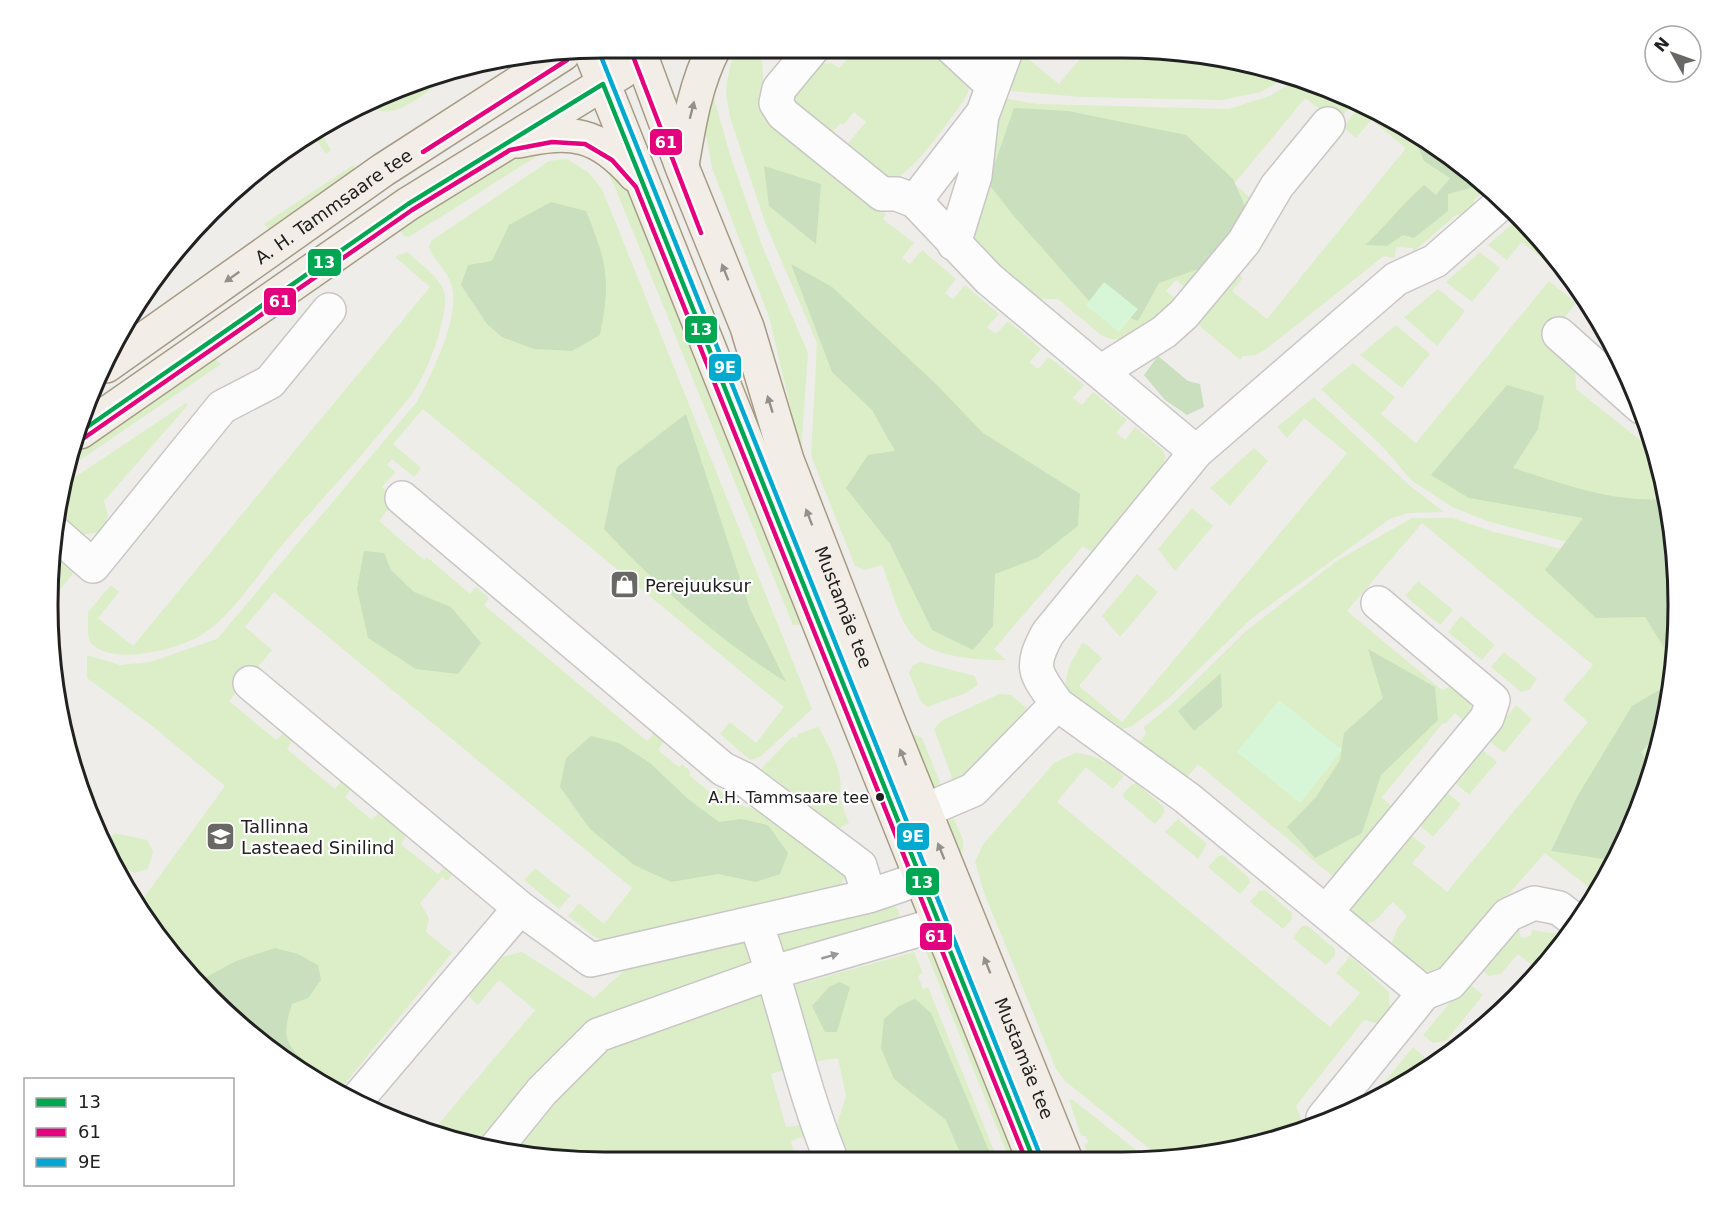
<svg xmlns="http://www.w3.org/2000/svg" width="1727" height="1210" font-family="'DejaVu Sans',sans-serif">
<rect width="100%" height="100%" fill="#efedea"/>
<path fill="#dbeec7" d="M 739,48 L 770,48 L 762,58 L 765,113 L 886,214 L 883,219 L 914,243 L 902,258 L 910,264 L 922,250 L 956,279 L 945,293 L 953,299 L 965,285 L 999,314 L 987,327 L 996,334 L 1008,321 L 1041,349 L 1030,362 L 1038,369 L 1049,357 L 1084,385 L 1073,398 L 1082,405 L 1093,392 L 1127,420 L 1116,433 L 1125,440 L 1135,427 L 1163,450 L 1166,458 L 1160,470 L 1091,552 L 1083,546 L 994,649 L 1006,660 C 981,660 936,658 917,640 C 898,622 892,588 882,565 L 865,570 L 855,566 L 811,456 L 817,343 L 766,225 L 730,117 L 726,95 L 727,81 L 731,63 Z
M 849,48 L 936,48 L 969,84 L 968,93 L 963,102 C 947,122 913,176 889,181 L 843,149 L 866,122 L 854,112 L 843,125 L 840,123 L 829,137 L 789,96 L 820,59 L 827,65 L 830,62 L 839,68 L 853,52 Z
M 1019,48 L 1026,48 L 1022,54 L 1059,84 L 1089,48 L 1122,48 L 1231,59 L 1284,79 L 1261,92 L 1221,100 L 1082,97 L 1011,91 Z
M 1293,82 L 1353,105 L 1336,121 L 1305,98 L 1234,184 L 1252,199 L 1250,212 L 1186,288 L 1176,280 L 1166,291 L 1176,299 L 1174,310 L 1122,339 L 1110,339 L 1101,335 L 1058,299 L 1027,299 L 975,255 L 967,216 L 1003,98 L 1036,104 L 1229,109 L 1269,96 Z
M 712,83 L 715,102 L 731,158 L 763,248 L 808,353 L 801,451 L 769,317 L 712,168 L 705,129 Z
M 421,85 L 435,87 C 417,98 393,121 371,107 Z
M 1359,107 L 1401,123 L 1484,191 L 1474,200 L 1474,205 L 1462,215 L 1456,215 L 1413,252 L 1413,248 L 1396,247 L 1395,258 L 1384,256 L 1265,350 L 1256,355 L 1243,356 L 1240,360 L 1196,323 L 1236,272 L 1243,278 L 1232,291 L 1267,319 L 1406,148 L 1371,120 L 1356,138 L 1343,127 Z
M 320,131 L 331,150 L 326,154 L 312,134 Z
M 525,151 L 545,151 L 409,237 L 403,236 L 400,228 Z
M 597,154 L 624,183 L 652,246 L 802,622 L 800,625 L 793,625 L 614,185 Z
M 567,159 L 588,172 L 602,189 L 812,709 L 760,757 L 750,760 L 720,734 L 730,722 L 756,743 L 784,707 L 423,409 L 393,444 L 421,468 L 414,477 L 392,459 L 387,465 L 395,472 L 382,487 L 396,499 L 379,521 L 424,560 L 427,557 L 470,594 L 476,587 L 489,598 L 484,605 L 647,741 L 654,734 L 664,730 L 665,740 L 658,750 L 679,767 L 682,764 L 691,772 L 689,775 L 711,793 L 717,788 C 729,797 744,810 760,809 L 843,870 L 846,877 L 838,887 L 610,941 L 596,938 L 568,916 L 579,903 L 604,924 L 632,888 L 274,592 L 245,627 L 272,650 L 229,701 L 276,740 L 283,733 L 292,741 L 287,749 L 335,789 L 345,777 L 354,785 L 345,797 L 372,820 L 385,805 L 406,822 L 400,829 L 406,836 L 401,844 L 438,874 L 445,866 L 453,873 L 447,881 L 442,877 L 420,903 L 429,918 L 426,932 L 452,953 L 338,1092 L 266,1047 L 186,973 L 140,903 L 225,786 L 151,725 L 87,678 L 87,655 L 120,665 L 150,662 L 217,639 L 416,403 C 431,376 462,315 451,284 C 447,271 434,260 429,248 L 431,241 L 549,161 Z
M 355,164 L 352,175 L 270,230 L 264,224 Z
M 1518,219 L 1541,237 L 1561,266 L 1557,271 L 1522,242 L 1507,260 L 1488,245 Z
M 407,252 C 419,263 443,279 445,296 C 447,316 431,362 421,379 C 412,396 398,411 386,426 C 354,465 320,501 287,539 C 263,567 233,615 203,634 C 181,649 112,667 91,643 C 86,637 89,620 88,612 L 111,585 L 119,592 L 98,618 L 133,646 L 430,287 L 395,257 Z
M 1480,252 L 1500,268 L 1472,302 L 1446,282 Z
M 1549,281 L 1576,303 L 1548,338 L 1575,359 L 1576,389 L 1655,452 L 1674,532 L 1597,550 L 1487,521 L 1452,507 L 1411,480 L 1383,447 L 1321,389 L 1353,363 L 1395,397 L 1381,414 L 1416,443 Z
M 1438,289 L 1465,311 L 1437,346 L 1404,317 Z
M 1396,325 L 1430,354 L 1402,388 L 1360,355 Z
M 213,358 L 221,364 L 70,467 L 73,457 Z
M 1314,397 L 1409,485 L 1444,512 L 1408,513 L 1390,519 L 1252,618 L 1168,699 L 1132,726 L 1113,732 C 1069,703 1049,693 1083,642 L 1102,658 L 1079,686 L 1122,722 L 1347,453 L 1304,418 L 1287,438 L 1277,427 Z
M 186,403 L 188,405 L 104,501 L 108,516 L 103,531 L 82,535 L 56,519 L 66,483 Z
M 1254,448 L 1268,461 L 1230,506 L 1210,488 Z
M 1192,508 L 1213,526 L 1175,571 L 1158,549 Z
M 1412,518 L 1453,518 L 1494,532 L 1577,553 L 1678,641 L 1660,749 L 1622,851 L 1596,893 L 1545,853 L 1438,974 L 1416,969 L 1391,945 L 1397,929 L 1407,916 L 1393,902 C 1382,912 1377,925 1361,924 L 1351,915 L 1354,902 L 1409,833 L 1426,847 L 1412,863 L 1447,892 L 1588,722 L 1563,700 L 1593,665 L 1422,523 L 1347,611 L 1442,690 L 1464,682 C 1473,697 1475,706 1465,722 L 1455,713 L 1445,724 L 1443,723 L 1382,797 L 1394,809 L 1336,879 L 1198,764 L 1188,776 L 1179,778 L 1135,746 L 1146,734 L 1144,727 L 1174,702 L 1246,631 L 1338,560 Z
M 53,554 L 75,571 L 55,596 Z
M 1137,574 L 1158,592 L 1120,637 L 1102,616 Z
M 1418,581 L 1453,610 L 1440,625 L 1405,596 Z
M 1461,616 L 1495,645 L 1482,660 L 1448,632 Z
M 1504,652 L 1537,679 L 1529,690 L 1521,692 L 1491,667 Z
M 921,662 L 975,676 L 978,685 L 966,693 L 927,707 L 921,702 L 909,673 L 913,665 Z
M 999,694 L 1011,695 L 1030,711 L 955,786 L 934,729 L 941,721 Z
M 1516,705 L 1532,719 L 1504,753 L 1488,740 Z
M 818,727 C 829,744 846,778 839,797 L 849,823 L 839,828 L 761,769 L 792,737 L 797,738 L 798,734 Z
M 915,735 L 922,738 L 943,790 L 930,790 L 909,737 Z
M 1481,749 L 1497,762 L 1469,795 L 1454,782 Z
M 1075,753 C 1097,755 1107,762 1124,776 L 1113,789 L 1086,767 L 1057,802 L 1330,1027 L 1360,993 L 1336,973 L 1350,956 L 1389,992 L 1390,1012 L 1379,1024 L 1364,1020 L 1296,1106 L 1303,1124 L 1195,1157 L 1160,1157 L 1065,1081 L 1056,1069 L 984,893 L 975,861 L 984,843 L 1054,763 Z
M 1136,783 L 1164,807 L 1164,813 L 1155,824 L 1122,796 L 1131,785 Z
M 1445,791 L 1461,804 L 1433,837 L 1418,824 Z
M 953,817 L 963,839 L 963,850 L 958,857 L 945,824 Z
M 1178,819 L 1207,844 L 1198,859 L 1165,832 Z
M 115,833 L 147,840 L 153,851 L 148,869 L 134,873 L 118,863 L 109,839 Z
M 1223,855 L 1249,878 L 1250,883 L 1240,894 L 1208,867 L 1218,856 Z
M 535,868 L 570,896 L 559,909 L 524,880 Z
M 1265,890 L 1292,913 L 1292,919 L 1283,929 L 1250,902 L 1259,891 Z
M 892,904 L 898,909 L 900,919 L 784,952 L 776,935 L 778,931 Z
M 1302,926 L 1308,926 L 1335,949 L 1335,955 L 1326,965 L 1293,938 Z
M 1519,930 L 1521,938 L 1531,936 L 1532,930 L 1559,934 L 1567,940 L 1539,971 L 1518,954 L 1501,974 L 1489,976 L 1479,968 L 1511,934 Z
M 732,937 L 747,942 L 753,961 L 750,966 L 603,1023 L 487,1147 L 461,1143 L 432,1132 L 535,1010 L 499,980 L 478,1005 L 467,995 L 502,957 L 522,952 L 594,998 L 627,968 Z
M 923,944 L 929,946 L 1015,1158 L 1009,1158 Z
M 914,952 L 923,973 L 918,976 L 923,989 L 928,987 L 997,1158 L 852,1159 L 836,1128 L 846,1096 L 838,1058 L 813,1062 L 788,987 Z
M 1467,982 L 1483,995 L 1446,1041 L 1433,1043 L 1423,1035 Z
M 764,987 L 788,1069 L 771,1074 L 786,1127 L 804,1125 L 808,1134 L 791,1141 L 796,1160 L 569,1161 L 504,1150 L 591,1054 Z
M 1413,1047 L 1429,1061 L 1423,1068 L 1371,1103 L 1369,1101 Z
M 1069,1099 L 1073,1100 L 1145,1157 L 1090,1158 L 1084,1144 L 1088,1143 L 1086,1136 L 1081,1136 Z"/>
<path fill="#c9dfbd" d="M 1014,108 L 1068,111 L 1186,135 L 1233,179 L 1245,206 L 1215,263 L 1159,283 L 1138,321 L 1089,301 L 1013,215 L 988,183 Z
M 1397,121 L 1401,123 L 1478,186 L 1448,194 L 1448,211 L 1414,238 L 1403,235 L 1387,246 L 1365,245 C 1386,226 1402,204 1424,185 L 1436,195 L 1450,178 L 1424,161 L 1415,140 Z
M 764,166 L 821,184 L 816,244 L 769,206 Z
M 551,202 L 586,211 C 607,262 611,281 600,335 L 572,351 L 534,349 L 502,337 L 487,324 L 461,285 L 468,265 L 492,261 L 509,225 Z
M 791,264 L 832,287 L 936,384 L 983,433 L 1080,494 L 1078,526 L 1037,558 L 995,574 L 993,626 L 973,650 L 932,630 L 890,544 L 846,488 L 868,455 L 895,451 L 872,410 L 832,372 Z
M 1158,356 L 1188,381 L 1200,384 L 1204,407 L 1187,415 L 1165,400 L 1144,375 Z
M 1507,385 L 1544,396 L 1538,429 L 1513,468 C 1563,484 1613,503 1666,499 C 1679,552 1682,614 1673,668 L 1668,654 L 1645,617 L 1596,618 L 1545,570 L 1583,518 L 1469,498 L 1431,475 Z
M 686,414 L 750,609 L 786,682 C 719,640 658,587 604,529 L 617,467 Z
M 364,551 L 384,553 L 391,570 L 414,592 L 451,607 L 481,643 L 458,674 L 416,669 L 368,638 L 357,589 Z
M 1368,649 L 1435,687 L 1438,720 L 1381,775 L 1362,833 L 1315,858 L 1287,827 L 1316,797 L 1340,760 L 1344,733 L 1383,698 Z
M 1221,673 L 1222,707 L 1194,731 L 1178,711 Z
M 1671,683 L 1663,729 L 1641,752 L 1652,771 L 1618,857 L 1610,860 L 1551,851 L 1577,797 L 1632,706 Z
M 591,736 L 619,743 L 650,763 L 688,799 L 719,822 L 741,819 L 768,825 L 788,853 L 780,874 L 756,882 L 718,874 L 671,882 L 634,865 L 590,829 L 560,787 L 566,758 Z
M 275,948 L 298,954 L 318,965 L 321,980 L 308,998 L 292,1004 C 281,1039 285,1044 312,1067 L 312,1075 L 266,1047 L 197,982 L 236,961 Z
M 839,982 L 850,987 L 837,1032 L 825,1032 L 812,1006 L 829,987 Z
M 915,999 L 931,1013 L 992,1158 L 968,1159 L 958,1148 L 946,1120 L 894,1079 L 881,1048 L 884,1019 L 899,1006 Z"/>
<path fill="#d7f6d7" d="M 1104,282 L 1138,309 L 1119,332 L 1086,305 Z
M 1279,700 L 1342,750 L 1300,803 L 1237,752 Z"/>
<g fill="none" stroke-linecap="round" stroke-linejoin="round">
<defs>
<path id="minor" d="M 813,48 L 779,89 L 776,103 L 783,114 L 882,194 L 897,194 L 915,201
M 952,48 L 991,84
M 1007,48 L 983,113 L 915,201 L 989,279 L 1196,452 L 1396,279 L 1435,261 L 1500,204
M 954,244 L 975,176 L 982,114
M 1559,334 L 1641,407
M 1102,371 L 1164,332 L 1184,314 L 1244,242 L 1277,186 L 1328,124
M 402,498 L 723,769 L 744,779 L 860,866 L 869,896
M 53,531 L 93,566 L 222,407 L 270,382 L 329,310
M 250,683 L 520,908 L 591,960 L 869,896 L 922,878 L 957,891 L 939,924 L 774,972 L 598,1035 L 542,1091 L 495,1149
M 1057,704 C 1036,673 1028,669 1048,633 L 1196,452
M 900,821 L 973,790 L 1057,704 L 1187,798 L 1424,993
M 1326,912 L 1487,718 L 1493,700 L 1378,603
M 756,924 C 785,1002 800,1083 831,1159
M 355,1102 L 520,908
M 1323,1118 L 1424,993 L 1450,983 L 1508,915 L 1534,903 L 1559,908 L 1577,922"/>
<g id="major">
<path id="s1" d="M 638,48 L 682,167 L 747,327 L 787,460 L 888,720 L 1065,1158"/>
<path d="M 590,50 L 1033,1158"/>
<path d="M 518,141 C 572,130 597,132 635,175"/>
<path d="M 682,165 C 689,124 695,85 714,48"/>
<path id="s2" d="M 106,366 L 383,170 L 563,54"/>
<path d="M 80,432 L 408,204 L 622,72"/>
</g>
</defs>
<use href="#minor" stroke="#c8c7c6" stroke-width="36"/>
<use href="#major" stroke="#a69c85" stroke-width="36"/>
<use href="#minor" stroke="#fdfcfc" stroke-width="33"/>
<use href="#major" stroke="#f2ede6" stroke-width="33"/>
<defs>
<path id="bus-1" d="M 80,432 L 408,204 L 603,84 L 1033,1158"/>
<path id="bus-2" d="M 631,51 L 701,233
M 423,152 L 567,60
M 84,438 L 412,210 L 510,150 L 552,142 L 585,144 L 612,160 L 636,187 L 1025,1158"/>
<path id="bus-3" d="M 598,49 L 1040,1155"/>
</defs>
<use href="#bus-1" stroke="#fff" stroke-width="9"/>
<use href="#bus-2" stroke="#fff" stroke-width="9"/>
<use href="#bus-3" stroke="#fff" stroke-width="9"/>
<use href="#bus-1" stroke="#00a651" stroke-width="4.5"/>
<use href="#bus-2" stroke="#e5007d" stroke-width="4.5"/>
<use href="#bus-3" stroke="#00a9ce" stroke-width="4.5"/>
</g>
<defs><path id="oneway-solid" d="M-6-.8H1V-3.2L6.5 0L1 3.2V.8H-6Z" transform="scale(1.5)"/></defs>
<g fill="#94918d">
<use href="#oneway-solid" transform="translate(692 110) rotate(-76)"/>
<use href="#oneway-solid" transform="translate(725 272) rotate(-112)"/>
<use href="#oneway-solid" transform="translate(232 277) rotate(145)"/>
<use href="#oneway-solid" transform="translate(770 404) rotate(-107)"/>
<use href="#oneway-solid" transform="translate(809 517) rotate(-111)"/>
<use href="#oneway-solid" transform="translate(903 757) rotate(-111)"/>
<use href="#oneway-solid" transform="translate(941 851) rotate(-112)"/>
<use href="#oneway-solid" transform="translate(987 965) rotate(-112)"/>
</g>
<use fill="#9a9999" href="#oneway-solid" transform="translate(830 956) rotate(-16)"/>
<defs>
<symbol id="shop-square" viewBox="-11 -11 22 22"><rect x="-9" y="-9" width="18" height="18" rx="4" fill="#696867" stroke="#fff"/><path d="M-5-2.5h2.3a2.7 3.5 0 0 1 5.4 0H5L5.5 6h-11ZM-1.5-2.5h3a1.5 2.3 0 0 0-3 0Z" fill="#fff"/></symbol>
<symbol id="school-square" viewBox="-11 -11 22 22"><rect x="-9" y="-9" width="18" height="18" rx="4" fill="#696867" stroke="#fff"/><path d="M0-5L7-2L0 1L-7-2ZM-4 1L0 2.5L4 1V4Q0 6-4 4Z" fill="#fff"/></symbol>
</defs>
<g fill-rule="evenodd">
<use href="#shop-square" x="608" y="568" width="33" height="33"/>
<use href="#school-square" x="204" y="820" width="33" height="33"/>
</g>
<circle fill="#212121" stroke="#fff" stroke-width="2" cx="880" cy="797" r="5"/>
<g text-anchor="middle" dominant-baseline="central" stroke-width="4.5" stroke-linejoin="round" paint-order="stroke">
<g font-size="16" fill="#212121" stroke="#fff" text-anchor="end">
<text x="869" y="797">A.H. Tammsaare tee</text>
</g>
<g font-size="18" fill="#212121" stroke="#fff">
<text stroke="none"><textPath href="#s2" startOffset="278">A. H. Tammsaare tee</textPath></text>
<text stroke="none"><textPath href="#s1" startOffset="596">Mustamäe tee</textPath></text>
<text stroke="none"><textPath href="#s1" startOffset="1082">Mustamäe tee</textPath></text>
</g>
<g font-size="18" fill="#212121" stroke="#fff" text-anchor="start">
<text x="645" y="585">Perejuuksur</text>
<text x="241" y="826">Tallinna<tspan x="241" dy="21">Lasteaed Sinilind</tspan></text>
</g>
</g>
<path d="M0 0H1727V1210H0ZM604 58H1122A546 546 0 0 1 1668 604V606A546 546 0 0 1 1122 1152H604A546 546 0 0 1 58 606V604A546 546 0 0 1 604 58Z" fill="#fff" fill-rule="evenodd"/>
<path fill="none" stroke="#212121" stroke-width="3" d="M604 58H1122A546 546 0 0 1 1668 604V606A546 546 0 0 1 1122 1152H604A546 546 0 0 1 58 606V604A546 546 0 0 1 604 58Z"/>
<g stroke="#fff" stroke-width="2">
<rect x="649" y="128" width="34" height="28" rx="6" fill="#e5007d"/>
<rect x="307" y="248" width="35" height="29" rx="6" fill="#00a651"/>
<rect x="263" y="287" width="34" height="29" rx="6" fill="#e5007d"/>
<rect x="684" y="315" width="34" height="29" rx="6" fill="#00a651"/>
<rect x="708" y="353" width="34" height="29" rx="6" fill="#00a9ce"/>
<rect x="896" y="822" width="34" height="29" rx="6" fill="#00a9ce"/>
<rect x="905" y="867" width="35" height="29" rx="6" fill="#00a651"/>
<rect x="919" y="922" width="34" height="29" rx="6" fill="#e5007d"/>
</g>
<g font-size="16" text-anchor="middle" font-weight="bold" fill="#fff">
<text x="666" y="148">61</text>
<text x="324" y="268">13</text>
<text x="280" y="307">61</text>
<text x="701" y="335">13</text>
<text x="725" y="373">9E</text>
<text x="913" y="842">9E</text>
<text x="922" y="888">13</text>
<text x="936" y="942">61</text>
</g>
<rect x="24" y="1078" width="210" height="108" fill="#ffffff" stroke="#a6a6a6" stroke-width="1.5"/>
<rect x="36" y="1098" width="30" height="9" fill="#00a651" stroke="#a6a6a6" stroke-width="1.5"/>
<text x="78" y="1108" font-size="18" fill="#212121">13</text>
<rect x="36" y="1128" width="30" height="9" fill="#e5007d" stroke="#a6a6a6" stroke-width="1.5"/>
<text x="78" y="1138" font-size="18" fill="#212121">61</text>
<rect x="36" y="1158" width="30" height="9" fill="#00a9ce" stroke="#a6a6a6" stroke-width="1.5"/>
<text x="78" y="1168" font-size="18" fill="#212121">9E</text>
<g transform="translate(1673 54) rotate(310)"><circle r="28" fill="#ffffff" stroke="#a6a6a6" stroke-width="1.5"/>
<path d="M0-4.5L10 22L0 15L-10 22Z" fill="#696867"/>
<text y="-9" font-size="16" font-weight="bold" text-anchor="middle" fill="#212121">N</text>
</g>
</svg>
